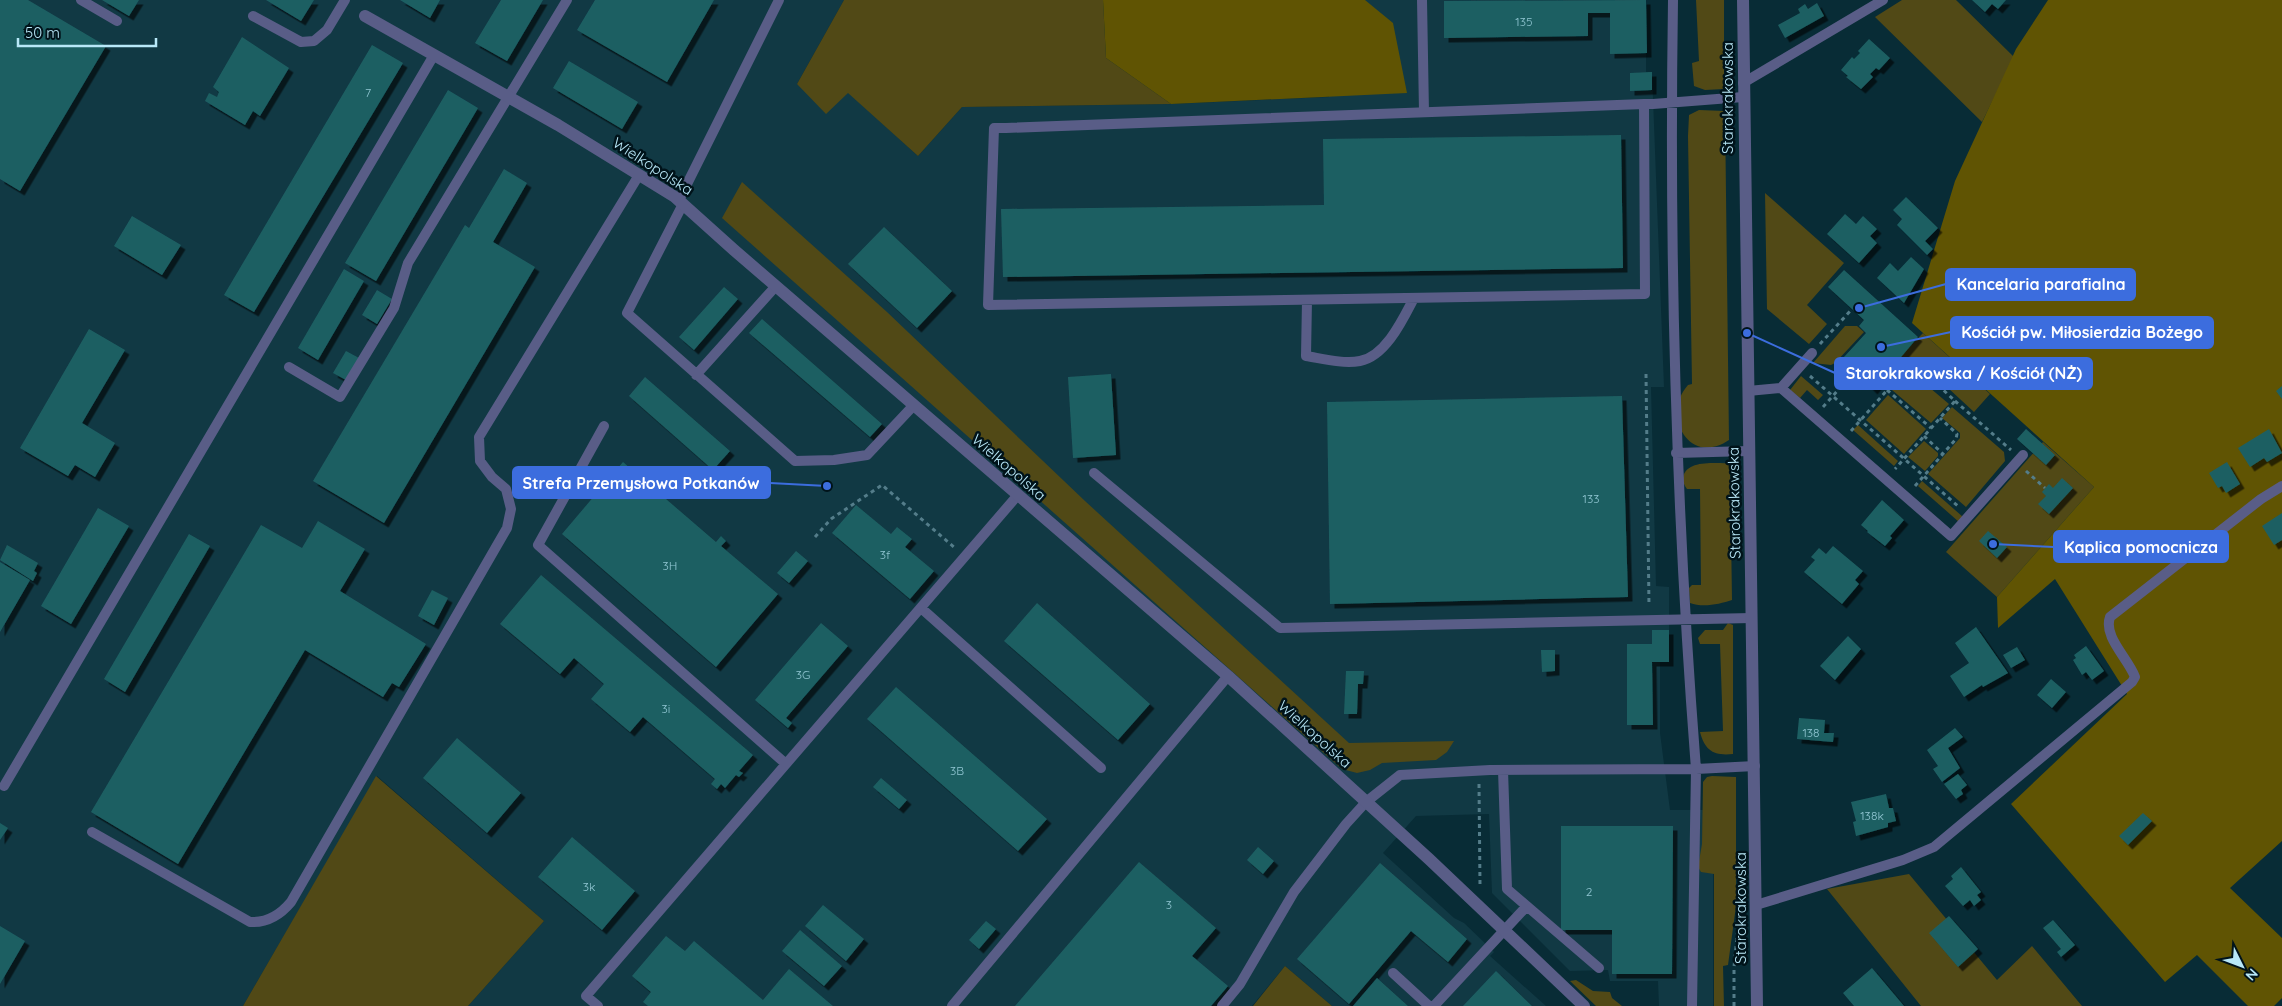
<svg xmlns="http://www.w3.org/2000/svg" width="2282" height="1006" font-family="Quicksand,sans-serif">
<defs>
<filter id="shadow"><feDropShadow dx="4.5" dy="4.5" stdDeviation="0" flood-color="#0009"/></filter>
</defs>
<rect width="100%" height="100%" fill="#082c36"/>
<path fill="#113944" d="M 0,0 L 844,0 L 797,84 L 848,92 L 918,156 L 962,107 L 1171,104 L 1329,97 L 1328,0 L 1646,0 L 1646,72 L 1652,72 L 1664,387 L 1651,387 L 1656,586 L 1669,587 L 1669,662 L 1660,662 L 1660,733 L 1670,810 L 1713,810 L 1713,1006 L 1659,1006 L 1658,981 L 1610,981 L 1608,970 L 1570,971 L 1492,893 L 1489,814 L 1416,816 L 1383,853 L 1454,918 L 1464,923 L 1489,947 L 1494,952 L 1490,956 L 1546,1006 L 1332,1006 L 1285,966 L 1252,1006 L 468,1006 L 544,921 L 377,776 L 243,1006 L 0,1006 Z"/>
<path fill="#514916" d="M 844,0 L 1103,0 L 1106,58 L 1171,104 L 962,107 L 918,156 L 848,93 L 826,114 L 797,84 Z
M 1696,0 L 1724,0 L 1724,89 L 1705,90 L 1694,86 L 1692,63 L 1699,61 Z
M 1902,0 L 1956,0 L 2014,57 L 1982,122 L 1875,17 Z
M 1699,110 L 1725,111 L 1729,440 C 1689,467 1661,415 1688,385 L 1692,384 L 1688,136 L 1689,115 Z
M 742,182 L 887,312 L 1085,501 L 1349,743 L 1454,741 L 1447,752 L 1436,760 L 1382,763 L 1370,770 L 1357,773 L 1342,769 L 722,218 Z
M 1765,193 L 1844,263 L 1807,305 L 1827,324 L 1809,344 L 1767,309 Z
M 1845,326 L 1857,326 L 1864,332 L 1835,363 L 1831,365 L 1813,363 Z
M 1923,333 L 1990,394 L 1974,412 L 1921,363 L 1913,362 L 1896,373 L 1891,369 L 1899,361 L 1897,360 Z
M 1801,376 L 1823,395 L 1818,400 L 1807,390 L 1800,398 L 1790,390 Z
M 1906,376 L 1917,377 L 1949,404 L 1931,423 L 1892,390 Z
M 1888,395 L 1926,429 L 1904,454 L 1866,420 Z
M 1952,407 L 2004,452 L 2005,461 L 1966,507 L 1928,474 L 1960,438 L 1960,433 L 1942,418 Z
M 1858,425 L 1898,461 L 1894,466 L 1853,430 Z
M 1924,441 L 1938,453 L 1938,456 L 1925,471 L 1908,457 Z
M 2043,442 L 2094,487 L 1997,597 L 1946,552 Z
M 1730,463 L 1732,600 C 1720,604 1703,608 1690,603 L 1689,588 L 1692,585 L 1701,585 L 1700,489 L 1687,489 C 1684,485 1683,482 1683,478 C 1686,459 1716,464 1730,463 Z
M 1922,481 L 1963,517 L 1959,522 L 1918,486 Z
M 1728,623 L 1733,625 L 1733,754 C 1714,756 1705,751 1700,732 L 1723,731 L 1720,644 L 1700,644 L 1698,638 L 1705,630 L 1723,630 Z
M 376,776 L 544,921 L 468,1006 L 243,1006 Z
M 1712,776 L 1736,777 L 1736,906 L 1728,965 L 1723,966 L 1724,1006 L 1714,1006 L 1714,874 L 1701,872 L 1698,867 L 1702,844 L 1703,782 L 1707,777 Z
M 1909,874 L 1997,980 L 2032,946 L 2082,1006 L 1921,1006 L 1827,889 Z
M 1285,966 L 1332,1006 L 1253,1006 Z
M 1576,980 L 1593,991 L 1610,992 L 1612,998 L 1622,1006 L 1596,1006 L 1570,981 Z"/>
<path fill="#605403" d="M 1103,0 L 1365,0 L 1393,23 L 1407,93 L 1171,104 L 1106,58 Z
M 2048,0 L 2282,0 L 2282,841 L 2230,888 L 2282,938 L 2282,998 L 2274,1006 L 2248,1006 L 2197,955 L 2165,982 L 2011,804 L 2127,694 L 2055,579 L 1998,628 L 1997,597 L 2094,487 L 1912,323 L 1955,181 L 2016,49 Z"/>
<path fill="#1d5f62" filter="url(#shadow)" d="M 0,0 L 28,0 L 106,46 L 20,191 L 0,179 Z
M 102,0 L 139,0 L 129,16 Z
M 266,0 L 314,0 L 301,21 Z
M 400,0 L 440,0 L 430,18 Z
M 501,0 L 543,0 L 507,61 L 475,43 Z
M 595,0 L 714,0 L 667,82 L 577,30 Z
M 1646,0 L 1647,53 L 1610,54 L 1610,13 L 1588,13 L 1588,36 L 1444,38 L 1444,1 Z
M 1972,0 L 2006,0 L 1998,9 L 1992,4 L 1985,12 Z
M 1817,3 L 1824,16 L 1785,38 L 1778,25 L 1800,13 L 1798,9 L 1805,4 L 1808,9 Z
M 242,37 L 289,68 L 260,116 L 253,111 L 245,125 L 205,101 L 209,93 L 217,97 L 219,92 L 213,87 Z
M 1869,39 L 1890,58 L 1879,70 L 1876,68 L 1870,74 L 1873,77 L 1861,89 L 1846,77 L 1848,76 L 1841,70 L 1852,57 L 1854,59 L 1860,53 L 1858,51 Z
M 372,45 L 403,63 L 254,312 L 224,295 Z
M 569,61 L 638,102 L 622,129 L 553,88 Z
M 1652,72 L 1652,90 L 1630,91 L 1630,73 Z
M 448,90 L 478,108 L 376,281 L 345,263 Z
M 1621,135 L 1623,268 L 1003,277 L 1001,209 L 1324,205 L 1323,139 Z
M 504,169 L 527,183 L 493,242 L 535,267 L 384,523 L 313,481 L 465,225 L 469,228 Z
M 1906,197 L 1938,228 L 1925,241 L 1933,249 L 1927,255 L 1897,225 L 1902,219 L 1893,210 Z
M 1845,214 L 1856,224 L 1863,216 L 1877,229 L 1870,236 L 1877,243 L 1859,263 L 1827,234 Z
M 132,216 L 181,245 L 162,275 L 114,246 Z
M 884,227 L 952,291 L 917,328 L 848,264 Z
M 1911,257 L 1924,269 L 1904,303 L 1877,278 L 1890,263 L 1898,271 Z
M 344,269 L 364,281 L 318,360 L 298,348 Z
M 1844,270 L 1918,337 L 1873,390 L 1865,382 L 1868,379 L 1844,357 L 1866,333 L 1859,326 L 1864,320 L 1828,287 Z
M 724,287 L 738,299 L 694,350 L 679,337 Z
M 377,290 L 392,299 L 377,324 L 362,315 Z
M 762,319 L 882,424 L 870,437 L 749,333 Z
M 89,329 L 125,350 L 82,423 L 115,443 L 95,477 L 75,465 L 68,476 L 20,448 Z
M 346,351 L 359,358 L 346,380 L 333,373 Z
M 1111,374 L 1116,455 L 1073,458 L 1068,377 Z
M 645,377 L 730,451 L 713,470 L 629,396 Z
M 2282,386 L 2282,399 L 2276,391 Z
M 1622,396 L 1628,597 L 1330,604 L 1327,402 Z
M 2026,429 L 2055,455 L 2046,465 L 2017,439 Z
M 2269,429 L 2282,453 L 2267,462 L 2264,458 L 2250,467 L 2238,448 Z
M 623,462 L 716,542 L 721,536 L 726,541 L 721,546 L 778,594 L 716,667 L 562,534 Z
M 2227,462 L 2240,484 L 2226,493 L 2222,486 L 2218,488 L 2209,473 Z
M 2062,478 L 2073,488 L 2049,514 L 2038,504 L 2046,496 L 2042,492 L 2049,484 L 2053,488 Z
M 1882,500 L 1904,520 L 1890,536 L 1892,538 L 1885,546 L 1867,532 L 1868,531 L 1861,525 Z
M 856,505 L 891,534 L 897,527 L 912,539 L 905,547 L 934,571 L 910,599 L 832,533 Z
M 98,508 L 129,526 L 71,624 L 41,606 Z
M 2282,513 L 2282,540 L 2274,545 L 2262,526 Z
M 318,521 L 365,549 L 340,591 L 426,644 L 399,687 L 392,683 L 383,697 L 305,650 L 178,864 L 91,812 L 261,525 L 302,548 Z
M 1988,531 L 2007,547 L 1997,558 L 1979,541 Z
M 189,534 L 210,546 L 125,692 L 104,679 Z
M 7,545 L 38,563 L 34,571 L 37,573 L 33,581 L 0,560 Z
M 1833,546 L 1863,571 L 1855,580 L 1859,584 L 1842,604 L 1804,572 L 1815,560 L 1811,557 L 1819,548 L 1826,554 Z
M 796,551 L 808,561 L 789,583 L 777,573 Z
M 0,562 L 30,580 L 0,632 Z
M 541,575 L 753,755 L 739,771 L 743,773 L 739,777 L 736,775 L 725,788 L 721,784 L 717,789 L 711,784 L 715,779 L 643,717 L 630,732 L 591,699 L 604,684 L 574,658 L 560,674 L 500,624 Z
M 432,590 L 448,598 L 434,625 L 418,616 Z
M 1037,603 L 1150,704 L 1118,740 L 1004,641 Z
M 821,623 L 848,646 L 786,718 L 792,723 L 788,728 L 755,700 Z
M 1976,627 L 2008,673 L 1983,687 L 1982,685 L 1964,697 L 1950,676 L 1969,663 L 1955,643 Z
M 1652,630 L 1669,630 L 1669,662 L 1652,662 L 1653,725 L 1627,725 L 1627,644 L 1652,644 Z
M 1848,636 L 1861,649 L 1835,680 L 1820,666 Z
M 2086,646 L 2104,671 L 2092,680 L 2086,672 L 2082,675 L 2073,660 L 2076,658 L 2074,655 Z
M 2017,647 L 2025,660 L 2011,668 L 2003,655 Z
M 1541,650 L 1555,650 L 1555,671 L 1542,672 Z
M 1346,671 L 1364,671 L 1363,684 L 1358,684 L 1357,714 L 1344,714 Z
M 2051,679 L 2066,692 L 2052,708 L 2037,695 Z
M 896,687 L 1047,819 L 1018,851 L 867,719 Z
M 1799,718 L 1825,720 L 1824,733 L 1834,733 L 1833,742 L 1797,739 Z
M 1955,728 L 1963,737 L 1948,748 L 1960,768 L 1942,782 L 1933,769 L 1938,766 L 1927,750 Z
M 457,738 L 521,793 L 487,833 L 423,778 Z
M 1958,774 L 1967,785 L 1961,790 L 1963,794 L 1956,799 L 1944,784 Z
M 881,778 L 907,800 L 899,809 L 873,787 Z
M 1886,794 L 1889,808 L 1893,808 L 1896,821 L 1888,823 L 1888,827 L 1856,836 L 1853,822 L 1856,821 L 1851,802 Z
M 2143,813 L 2152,821 L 2128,845 L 2119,836 Z
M 0,823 L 8,828 L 0,840 Z
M 1561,826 L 1673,826 L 1672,974 L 1612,974 L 1612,930 L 1561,930 Z
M 572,837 L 635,891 L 602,930 L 538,877 Z
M 1258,847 L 1274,861 L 1263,874 L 1247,860 Z
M 1139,862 L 1216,928 L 1192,956 L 1228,986 L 1211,1006 L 1015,1006 Z
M 1380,863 L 1467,939 L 1448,962 L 1411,931 L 1349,1004 L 1297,959 Z
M 1961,867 L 1981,892 L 1977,895 L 1981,900 L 1974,906 L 1970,900 L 1963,906 L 1945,886 L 1953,879 L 1951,876 Z
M 823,905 L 864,939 L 846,961 L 805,926 Z
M 1949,916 L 1978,949 L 1958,967 L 1929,933 Z
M 2053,920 L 2075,945 L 2061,957 L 2057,952 L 2061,949 L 2043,928 Z
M 986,921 L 996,929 L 979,949 L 969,940 Z
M 0,926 L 25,941 L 0,984 Z
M 800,930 L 842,966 L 824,986 L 782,951 Z
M 666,936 L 685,951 L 694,941 L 763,1000 L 789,969 L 833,1006 L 648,1006 L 643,1002 L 651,992 L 632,976 Z
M 1872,968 L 1904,1006 L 1854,1006 L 1843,993 Z
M 1496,971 L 1532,1006 L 1463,1006 Z
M 1377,978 L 1408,1006 L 1353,1006 Z"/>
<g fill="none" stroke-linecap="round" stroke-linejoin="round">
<path stroke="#547d8a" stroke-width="3" stroke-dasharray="4 4" stroke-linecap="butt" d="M 1820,344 L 1852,309
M 1646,374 L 1649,606
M 1810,376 L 1959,507
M 1887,390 L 1931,428
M 1955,401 L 2011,450
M 1823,407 L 1857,369
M 1851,431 L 1904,371 L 1914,369 L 1923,371 L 1955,401 L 1895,469
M 1924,436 L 1943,454
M 2026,471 L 2045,488
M 1915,486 L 1956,439 L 1957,434 L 1940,418
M 815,537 L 831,519 L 882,485 L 955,548
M 1479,784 L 1480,885
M 1734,1006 L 1734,967 L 1739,917"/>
<path stroke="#595d87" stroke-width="10" d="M 81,0 L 117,21
M 1422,0 L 1424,112
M 1673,0 C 1669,257 1676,513 1696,769 L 1755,766
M 253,16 L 301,42 L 314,41 L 327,30 L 345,0
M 1743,83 L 1883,0
M 1644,104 L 1645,294 L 988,305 L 994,128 L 1006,128 L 1644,104 L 1653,104 L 1743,97
M 679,200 L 779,0
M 683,204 L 627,313 L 795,461 L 834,460 L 867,455 L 914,405
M 1307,300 L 1306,356 C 1324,359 1343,364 1360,361 C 1386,356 1403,319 1414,298
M 289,367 L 340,397 L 394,308 L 408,263 L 567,0
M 696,375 L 776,286
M 1781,388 L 1812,353
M 1748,391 L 1781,388 L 1951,536 L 2023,455
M 604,426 L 538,545 L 786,764
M 1676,453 L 1749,451
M 1094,473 L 1280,628 L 1752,618
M 921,608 L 1101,768
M 1503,770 L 1507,889 L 1599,968
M 4,786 L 434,55
M 92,832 L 250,922 C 267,923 281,914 291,902 L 507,528 L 511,509 L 506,489 L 492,477 L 480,461 L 479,437 L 639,175
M 1756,905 L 1903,860 L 1934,847 L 2132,682 L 2135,677 C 2128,658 2103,637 2110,617 L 2261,499 L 2282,486
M 1393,973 L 1429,1006
M 598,1006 L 586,996 L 1017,496
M 952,1006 L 1228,676
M 1222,1006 L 1240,984 L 1294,892 L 1346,824 L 1366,802 L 1400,775 L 1490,770 L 1696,769 L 1692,1006
M 1434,1006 L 1526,907"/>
<path stroke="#595d87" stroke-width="12" d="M 365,16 L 558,125 L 675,197 L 734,250 L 1228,676 L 1429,859 L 1584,1006"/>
<path stroke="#595d87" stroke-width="12" d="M 1743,0 L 1757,1006"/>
</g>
<g text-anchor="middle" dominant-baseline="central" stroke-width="5" stroke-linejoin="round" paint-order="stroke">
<g font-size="12" fill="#91c6d2">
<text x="1524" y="21">135</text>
<text x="368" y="92">7</text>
<text x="1591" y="498">133</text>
<text x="885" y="554">3f</text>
<text x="670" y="565">3H</text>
<text x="803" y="674">3G</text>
<text x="666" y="708">3i</text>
<text x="1811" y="732">138</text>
<text x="957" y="770">3B</text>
<text x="1872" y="815">138k</text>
<text x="589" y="886">3k</text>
<text x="1589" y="891">2</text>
<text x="1169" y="904">3</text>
</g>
<g font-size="15" fill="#b8e8f8" stroke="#00131a">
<text transform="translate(1727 98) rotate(-90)">Starokrakowska</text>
<text transform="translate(653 166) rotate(33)">Wielkopolska</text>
<text transform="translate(1009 467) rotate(41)">Wielkopolska</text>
<text transform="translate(1734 503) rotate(-91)">Starokrakowska</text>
<text transform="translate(1315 734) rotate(42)">Wielkopolska</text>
<text transform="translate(1740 908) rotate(-90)">Starokrakowska</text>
</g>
</g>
<path fill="none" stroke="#3c6dde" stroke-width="2" d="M1859 308L1946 284M1881 347L1951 332M1747 333L1835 373M827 486L770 483M1993 544L2054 547"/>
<g fill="#3c6dde" stroke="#00131a" stroke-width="2">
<circle cx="1859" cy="308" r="5"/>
<circle cx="1881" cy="347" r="5"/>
<circle cx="1747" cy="333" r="5"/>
<circle cx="827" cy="486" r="5"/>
<circle cx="1993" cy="544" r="5"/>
</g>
<g fill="#3c6dde" stroke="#3c6dde" stroke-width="2">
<rect x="1946" y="269" width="189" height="31" rx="5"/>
<rect x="1951" y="317" width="262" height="31" rx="5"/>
<rect x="1835" y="358" width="257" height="31" rx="5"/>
<rect x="513" y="467" width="257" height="31" rx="5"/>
<rect x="2054" y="531" width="174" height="31" rx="5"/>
</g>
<g font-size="16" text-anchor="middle" font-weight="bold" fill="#fff">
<text x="2041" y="290">Kancelaria parafialna</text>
<text x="2082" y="338">Kościół pw. Miłosierdzia Bożego</text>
<text x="1964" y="379">Starokrakowska / Kościół (NŻ)</text>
<text x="641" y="489">Strefa Przemysłowa Potkanów</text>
<text x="2141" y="553">Kaplica pomocnicza</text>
</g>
<g transform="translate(2242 966) rotate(132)" stroke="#00131a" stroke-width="4" paint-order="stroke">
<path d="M0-4L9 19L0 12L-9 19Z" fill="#b8e8f8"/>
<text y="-8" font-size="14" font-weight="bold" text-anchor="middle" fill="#b8e8f8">N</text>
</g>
<path d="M18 38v8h138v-8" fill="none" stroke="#b8e8f8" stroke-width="2.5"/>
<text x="25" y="38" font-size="15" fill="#b8e8f8" stroke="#00131a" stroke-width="4" paint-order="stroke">50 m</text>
</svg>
